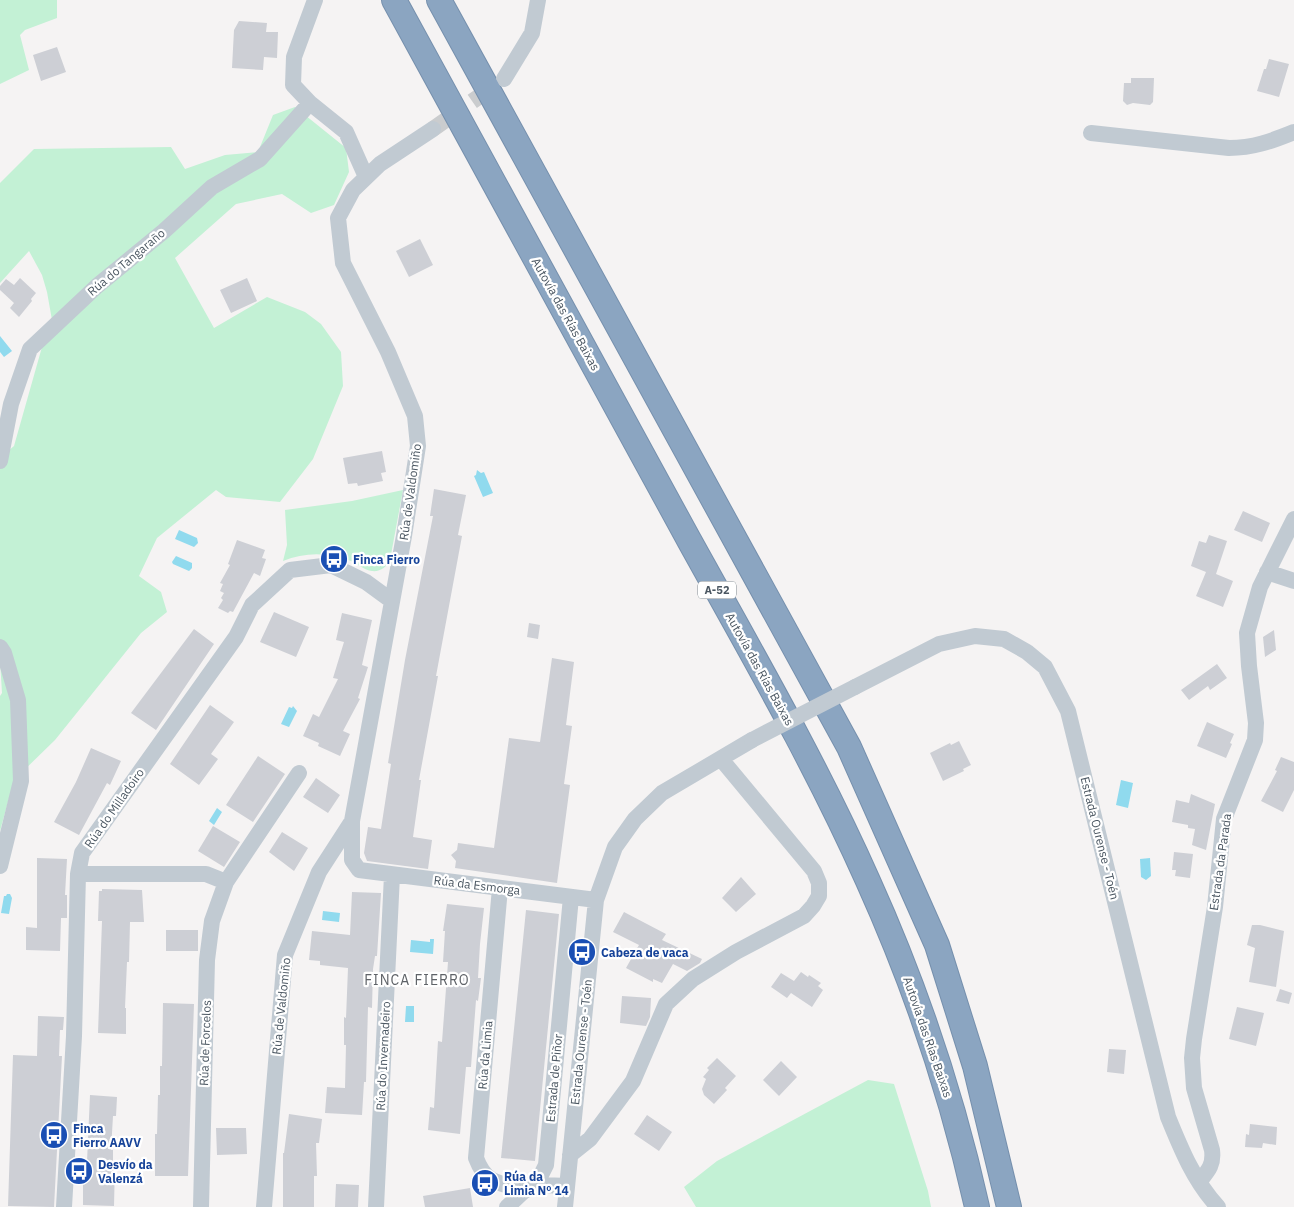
<svg xmlns="http://www.w3.org/2000/svg" width="1294" height="1207" font-family="'IBM Plex Sans',sans-serif">
<rect width="100%" height="100%" fill="#f5f3f3"/>
<path fill="#c3f1d5" d="M 0,0 L 57,0 L 57,18 L 25,30 L 20,35 L 29,70 L 0,84 Z
M 295,107 L 346,148 L 349,172 L 334,205 L 311,213 L 282,194 L 236,204 L 175,258 L 214,328 L 267,297 L 305,312 L 321,324 L 341,352 L 343,386 L 313,459 L 280,502 L 226,497 L 216,490 L 157,538 L 139,576 L 161,592 L 167,612 L 141,633 L 55,740 L 14,780 L 0,831 L 0,696 L 2,693 L 0,660 L 0,458 L 14,446 L 42,347 L 52,320 L 47,292 L 42,275 L 29,251 L 0,283 L 0,183 L 34,149 L 171,147 L 185,169 L 225,155 L 258,152 L 273,115 Z
M 403,490 L 390,560 C 387,567 380,572 372,571 C 364,570 358,564 351,561 C 328,552 305,552 283,561 L 287,545 L 285,510 L 352,501 Z
M 868,1080 L 894,1084 L 928,1191 L 931,1207 L 696,1207 L 684,1187 L 717,1161 Z"/>
<path fill="#90daee" d="M 0,336 L 12,351 L 4,357 L 0,352 Z
M 477,470 L 481,473 L 484,472 L 493,493 L 483,497 L 474,476 L 476,475 Z
M 179,530 L 197,538 L 198,543 L 194,547 L 175,539 Z
M 176,556 L 192,563 L 192,568 L 189,571 L 173,564 L 172,562 Z
M 293,706 L 297,711 L 289,727 L 281,724 L 289,707 L 292,708 Z
M 1121,780 L 1133,783 L 1128,808 L 1116,805 Z
M 217,808 L 222,812 L 214,825 L 209,821 Z
M 1150,858 L 1151,876 L 1146,880 L 1141,877 L 1140,859 Z
M 7,894 L 10,894 L 12,898 L 9,914 L 1,913 L 4,896 L 6,896 Z
M 323,911 L 340,913 L 339,922 L 322,920 Z
M 430,939 L 434,939 L 433,954 L 410,952 L 411,940 L 430,942 Z
M 406,1006 L 414,1006 L 414,1022 L 405,1022 Z"/>
<path fill="#cdcfd5" d="M 239,21 L 267,23 L 266,32 L 278,32 L 277,58 L 264,57 L 263,70 L 232,68 L 234,30 Z
M 57,47 L 66,72 L 41,81 L 33,55 Z
M 1269,59 L 1289,64 L 1279,97 L 1257,91 L 1264,69 L 1266,69 Z
M 1131,78 L 1154,78 L 1153,102 L 1150,105 L 1133,103 L 1127,105 L 1123,101 L 1124,83 L 1131,83 Z
M 420,239 L 433,265 L 409,277 L 396,251 Z
M 20,278 L 36,293 L 31,299 L 32,301 L 19,317 L 10,308 L 14,303 L 0,290 L 0,286 L 6,279 L 14,285 Z
M 247,278 L 257,301 L 231,313 L 220,290 Z
M 382,451 L 386,472 L 381,473 L 383,481 L 358,486 L 357,483 L 348,484 L 343,458 Z
M 434,489 L 466,495 L 458,535 L 462,536 L 436,676 L 438,676 L 419,780 L 421,780 L 413,837 L 432,840 L 428,869 L 367,861 L 364,853 L 368,827 L 381,829 L 391,764 L 388,763 L 405,660 L 433,516 L 430,516 Z
M 1243,511 L 1270,523 L 1262,542 L 1234,530 Z
M 1209,535 L 1227,541 L 1216,574 L 1233,581 L 1223,607 L 1196,596 L 1206,572 L 1191,566 L 1199,541 L 1206,543 Z
M 237,540 L 265,550 L 262,558 L 266,559 L 260,576 L 254,573 L 233,612 L 230,611 L 228,613 L 218,608 L 223,600 L 221,598 L 224,593 L 220,591 L 223,584 L 220,583 L 230,565 L 228,564 Z
M 274,612 L 309,627 L 296,657 L 260,642 Z
M 342,613 L 372,620 L 362,665 L 368,667 L 358,698 L 360,699 L 343,731 L 350,734 L 340,756 L 318,746 L 319,743 L 303,736 L 313,714 L 319,717 L 338,679 L 333,678 L 344,642 L 336,640 Z
M 529,623 L 540,625 L 538,639 L 527,637 Z
M 194,629 L 214,644 L 156,730 L 131,713 Z
M 1274,630 L 1276,650 L 1265,657 L 1263,637 Z
M 552,658 L 574,662 L 566,725 L 572,726 L 564,784 L 570,785 L 557,883 L 455,868 L 456,861 L 451,855 L 457,850 L 458,843 L 494,848 L 509,738 L 540,742 Z
M 1217,664 L 1227,678 L 1210,690 L 1208,686 L 1189,700 L 1181,690 Z
M 210,705 L 234,722 L 211,754 L 218,759 L 199,785 L 170,764 Z
M 1207,722 L 1234,734 L 1230,743 L 1232,744 L 1226,758 L 1197,746 Z
M 959,741 L 971,765 L 963,769 L 964,771 L 943,781 L 930,753 L 950,743 L 951,745 Z
M 91,748 L 121,761 L 110,785 L 107,783 L 79,835 L 54,822 L 76,782 Z
M 258,756 L 285,774 L 253,822 L 226,805 Z
M 1281,757 L 1294,762 L 1294,790 L 1283,812 L 1261,801 L 1277,771 L 1275,770 Z
M 316,778 L 340,795 L 328,813 L 303,797 Z
M 1191,794 L 1215,804 L 1206,850 L 1192,845 L 1195,829 L 1188,828 L 1188,825 L 1172,822 L 1176,800 L 1189,803 Z
M 213,826 L 240,842 L 224,867 L 198,851 Z
M 282,832 L 308,848 L 294,871 L 269,852 Z
M 1174,852 L 1193,854 L 1190,878 L 1175,876 L 1176,870 L 1172,870 Z
M 37,858 L 67,859 L 65,895 L 67,895 L 67,918 L 61,918 L 60,951 L 26,950 L 26,927 L 37,928 Z
M 741,877 L 756,894 L 736,912 L 722,898 Z
M 102,889 L 142,890 L 144,922 L 130,922 L 129,962 L 127,962 L 125,1008 L 126,1008 L 126,1034 L 98,1033 L 102,921 L 98,921 L 99,891 L 102,891 Z
M 352,892 L 381,893 L 377,956 L 375,956 L 373,969 L 372,1008 L 368,1007 L 366,1082 L 364,1082 L 362,1115 L 325,1113 L 327,1087 L 345,1088 L 346,1045 L 344,1045 L 344,1017 L 346,1018 L 348,968 L 320,965 L 320,961 L 309,960 L 312,931 L 350,935 Z
M 447,904 L 484,908 L 480,944 L 478,978 L 481,978 L 478,1001 L 476,1000 L 471,1067 L 466,1067 L 460,1134 L 428,1130 L 430,1107 L 434,1108 L 438,1041 L 442,1042 L 448,962 L 443,962 L 445,931 L 443,931 Z
M 526,910 L 559,914 L 535,1161 L 501,1158 Z
M 624,912 L 666,934 L 662,940 L 702,959 L 700,963 L 687,971 L 673,964 L 662,983 L 653,979 L 653,982 L 626,968 L 639,945 L 613,932 Z
M 1252,925 L 1260,925 L 1284,931 L 1276,987 L 1249,982 L 1255,948 L 1247,945 Z
M 166,930 L 198,930 L 198,951 L 166,951 Z
M 801,972 L 808,977 L 809,975 L 821,983 L 818,986 L 823,990 L 812,1007 L 791,993 L 787,998 L 771,987 L 781,973 L 794,981 Z
M 1280,989 L 1292,993 L 1289,1004 L 1276,1001 Z
M 622,996 L 651,998 L 650,1017 L 646,1026 L 620,1023 Z
M 163,1003 L 194,1004 L 188,1176 L 155,1176 L 155,1134 L 157,1134 L 158,1095 L 160,1095 L 160,1066 L 162,1066 Z
M 1237,1007 L 1264,1013 L 1256,1046 L 1229,1039 Z
M 38,1016 L 64,1017 L 63,1030 L 60,1030 L 59,1056 L 62,1056 L 54,1207 L 8,1206 L 13,1055 L 37,1056 Z
M 1109,1049 L 1126,1050 L 1124,1074 L 1107,1072 Z
M 717,1058 L 736,1076 L 725,1088 L 727,1090 L 714,1104 L 704,1095 L 702,1089 L 706,1079 L 703,1077 L 709,1070 L 707,1068 Z
M 781,1061 L 797,1077 L 779,1096 L 763,1080 Z
M 90,1095 L 117,1097 L 116,1116 L 113,1116 L 111,1150 L 113,1150 L 113,1164 L 115,1164 L 114,1206 L 83,1205 L 83,1184 L 86,1184 Z
M 289,1114 L 322,1119 L 319,1143 L 316,1143 L 317,1176 L 314,1176 L 314,1207 L 283,1207 L 283,1153 L 284,1153 Z
M 647,1115 L 672,1132 L 659,1151 L 634,1134 Z
M 1250,1124 L 1277,1127 L 1276,1145 L 1263,1143 L 1262,1148 L 1245,1147 L 1246,1134 L 1249,1135 Z
M 216,1128 L 246,1128 L 247,1154 L 217,1155 Z
M 336,1184 L 359,1185 L 358,1207 L 335,1207 Z
M 470,1188 L 473,1207 L 425,1207 L 423,1196 Z"/>
<g fill="none" stroke-linecap="round" stroke-linejoin="round">
<path stroke="#caccce" stroke-width="16" stroke-dasharray="16 8" stroke-linecap="butt" d="M 433,129 L 497,84"/>
<defs>
<path id="highway" d="M 394,0 C 493,180 591,360 689,540 C 751,652 816,764 868,881 C 915,985 952,1095 977,1207
M 439,0 L 849,747 L 937,945 L 975,1066 L 1009,1207"/>
</defs>
<use href="#highway" stroke="#7690ad" stroke-width="26"/>
<path stroke="#c1cad2" stroke-width="16" d="M 315,0 L 294,57 L 293,85 L 310,103 L 346,132 L 366,177
M 504,79 L 532,33 L 538,0
M 433,129 L 380,164 L 353,190 L 338,218 L 343,263 L 388,352 L 415,416 L 418,446 L 404,536 L 352,821 L 352,860 L 359,870 L 596,900
M 1091,133 L 1229,148 C 1253,148 1272,141 1294,132
M 0,461 L 11,404 L 30,349 L 97,286 L 164,231 L 212,187 L 260,159 L 310,103
M 1267,572 L 1294,581
M 0,647 L 4,653 L 18,700 L 21,781 L 0,866
M 855,687 L 939,644 L 975,636 L 1004,639 L 1027,652 L 1045,667 L 1068,711 L 1168,1117 C 1181,1149 1194,1181 1218,1207
M 78,874 L 206,874 L 226,882
M 500,888 L 476,1158 C 486,1185 500,1183 526,1190
M 570,1155 L 590,1139 L 633,1081 L 666,1004 L 693,979 L 736,952 L 804,916 L 813,906 L 819,896 L 819,883 L 814,871 L 721,759
M 1199,1182 C 1208,1171 1214,1165 1212,1150 L 1194,1088 L 1192,1058 L 1194,1039 L 1215,907 L 1224,819 L 1255,740 L 1256,723 L 1249,666 L 1247,633 L 1260,587 L 1294,519
M 526,1190 L 542,1185 L 567,1186
M 64,1207 L 74,1036 L 78,874 L 82,853 L 236,637 L 252,605 L 290,570 L 331,565 L 366,582 L 392,601
M 201,1207 L 207,960 L 212,921 L 226,882 L 299,773
M 264,1207 L 285,955 L 319,872 L 352,821
M 376,1207 L 392,875
M 507,1207 L 541,1175 L 546,1165 L 571,897
M 565,1207 L 596,900 L 615,847 L 635,819 L 662,793 L 752,740"/>
<use href="#highway" stroke="#8ba5c1" stroke-width="24"/>
<path stroke="#c1cad2" stroke-width="16" d="M 752,740 L 855,687"/>
</g>
<defs>
<symbol id="bus-disc" viewBox="-11 -11 22 22"><circle r="9.5" fill="#1a4fb4" stroke="#fff"/><path d="M-5-6H5V4H4V6H2V4H-2V6H-4V4H-5ZM-3.5-4V0h7V-4ZM-3.5 1.2v1.5H-2V1.2ZM2 1.2v1.5H3.5V1.2Z" fill="#fff"/></symbol>
</defs>
<g fill-rule="evenodd">
<use href="#bus-disc" x="318" y="543" width="32" height="32"/>
<use href="#bus-disc" x="566" y="936" width="32" height="32"/>
<use href="#bus-disc" x="38" y="1119" width="32" height="32"/>
<use href="#bus-disc" x="63" y="1155" width="32" height="32"/>
<use href="#bus-disc" x="469" y="1167" width="32" height="32"/>
</g>
<g text-anchor="middle" dominant-baseline="central" stroke-width="4.5" stroke-linejoin="round" paint-order="stroke">
<rect fill="#fff" stroke="#808990" stroke-width="1" x="698" y="581.5" width="38" height="17" rx="4"/>
<g font-size="11" font-weight="bold" fill="#4a5661">
<text x="717" y="590">A-52</text>
</g>
<g font-size="12" fill="#4a5661" stroke="#fff">
<text transform="translate(126 262) rotate(-40)">Rúa do Tangaraño</text>
<text transform="translate(566 314) rotate(61)">Autovía das Rías Baixas</text>
<text transform="translate(410 492) rotate(-82)">Rúa de Valdomiño</text>
<text transform="translate(760 669) rotate(61)">Autovía das Rías Baixas</text>
<text transform="translate(114 808) rotate(-55)">Rúa do Milladoiro</text>
<text transform="translate(1100 838) rotate(76)">Estrada Ourense - Toén</text>
<text transform="translate(1220 862) rotate(-82)">Estrada da Parada</text>
<text transform="translate(477 885) rotate(7)">Rúa da Esmorga</text>
<text transform="translate(281 1006) rotate(-84)">Rúa de Valdomiño</text>
<text transform="translate(928 1037) rotate(71)">Autovía das Rías Baixas</text>
<text transform="translate(581 1042) rotate(-84)">Estrada Ourense - Toén</text>
<text transform="translate(205 1043) rotate(-88)">Rúa de Forcelos</text>
<text transform="translate(485 1055) rotate(-85)">Rúa da Limia</text>
<text transform="translate(383 1056) rotate(-87)">Rúa do Invernadeiro</text>
<text transform="translate(554 1078) rotate(-85)">Estrada de Piñor</text>
</g>
<g font-size="12" font-weight="bold" fill="#164399" stroke="#fff" text-anchor="start">
<text x="353" y="559">Finca Fierro</text>
<text x="601" y="952">Cabeza de vaca</text>
<text x="73" y="1128">Finca<tspan x="73" dy="14">Fierro AAVV</tspan></text>
<text x="98" y="1164">Desvío da<tspan x="98" dy="14">Valenzá</tspan></text>
<text x="504" y="1176">Rúa da<tspan x="504" dy="14">Limia Nº 14</tspan></text>
</g>
<g font-size="14" letter-spacing="1" fill="#5f6368" stroke="#fff">
<text x="417" y="980">FINCA FIERRO</text>
</g>
</g>
</svg>
